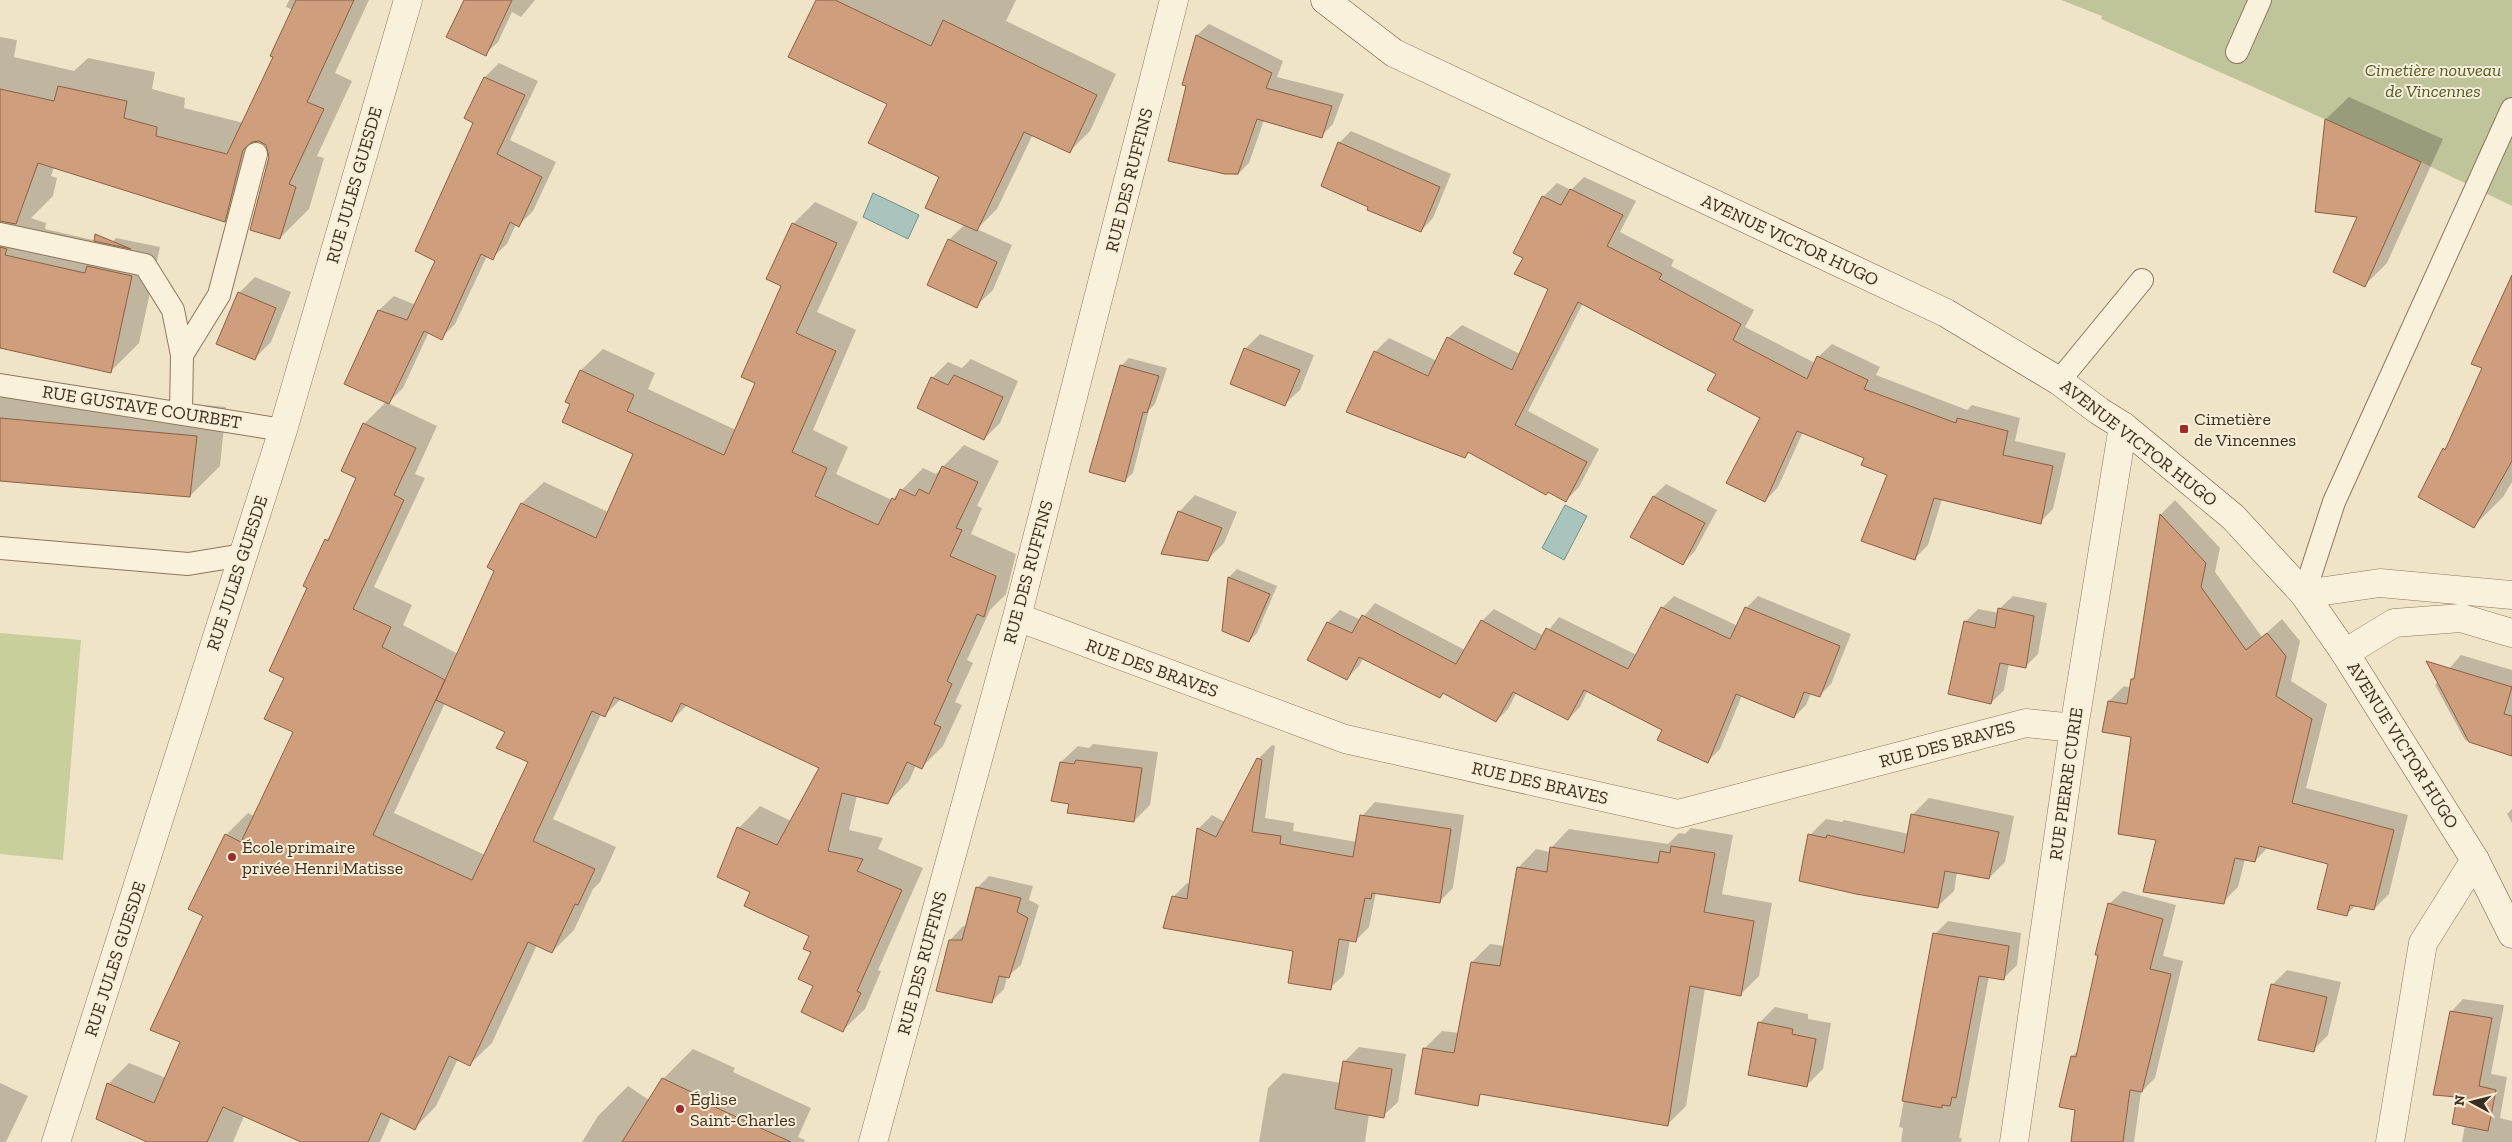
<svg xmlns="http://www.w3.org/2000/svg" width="2512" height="1142" font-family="'Zilla Slab',serif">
<rect width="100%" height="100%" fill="#f0e4c8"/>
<path fill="#c9cf9b" d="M 0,633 L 81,640 L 63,860 L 0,854 Z"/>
<path fill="#bfc49a" d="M 2061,0 L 2512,0 L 2512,206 L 2421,162 L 2101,19 L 2102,16 Z"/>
<path fill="#a9c4bc" stroke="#6f938a" d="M 873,193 L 919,215 L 908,239 L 863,217 Z
M 1565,505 L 1587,516 L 1564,560 L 1542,548 Z"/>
<path fill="#0003" fill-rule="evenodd" d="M 289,0 L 369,0 L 335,73 L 352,81 L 317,156 L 324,158 L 309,209 L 280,238 L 270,157 L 266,142 L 253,192 L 224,221 L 54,167 L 51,176 L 57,178 L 53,196 L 31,218 L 46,223 L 45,229 L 110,244 L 116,238 L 160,247 L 139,343 L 110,372 L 0,347 L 0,37 L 17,40 L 14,57 L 74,71 L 88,58 L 155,72 L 152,89 L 185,98 L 184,108 L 244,123 L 275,57 L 293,10 L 286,7 Z
M 466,0 L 535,0 L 521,17 L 512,12 L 498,42 L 485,54 Z
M 817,0 L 1016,0 L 1006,21 L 1116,74 L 1090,131 L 1069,152 L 1033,134 L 997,209 L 977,229 L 1012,245 L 993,290 L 976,306 L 949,240 L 965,224 L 941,177 Z
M 1209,24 L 1283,61 L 1277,77 L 1344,94 L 1333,124 L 1321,136 L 1264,120 L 1249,163 L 1237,175 L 1170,160 L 1188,85 L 1197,35 Z
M 499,63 L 538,81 L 510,140 L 556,162 L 533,211 L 519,225 L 516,224 L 507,244 L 492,258 L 487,256 L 455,324 L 441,338 L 429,332 L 403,388 L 388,403 L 437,426 L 415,474 L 425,478 L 374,587 L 412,605 L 403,625 L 458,654 L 496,570 L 488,567 L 522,503 L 544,482 L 608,512 L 634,453 L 567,401 L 581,370 L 603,349 L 655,373 L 648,389 L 736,430 L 757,382 L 782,285 L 793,224 L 815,202 L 858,222 L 817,312 L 856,330 L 813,430 L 848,447 L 836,474 L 892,500 L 923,468 L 936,474 L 964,445 L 999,461 L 977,506 L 982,508 L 971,534 L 1016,554 L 1006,594 L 990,610 L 967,660 L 973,663 L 955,702 L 962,705 L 943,746 L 922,767 L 916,765 L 909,781 L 888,802 L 857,795 L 849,830 L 883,838 L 878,849 L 923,868 L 878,970 L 881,971 L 865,1009 L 843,1030 L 815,985 L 810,935 L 752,892 L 739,828 L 760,806 L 791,821 L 820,767 L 687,705 L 672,720 L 621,699 L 604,716 L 601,714 L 553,819 L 616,847 L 600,882 L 593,889 L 574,930 L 552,952 L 537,945 L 492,1043 L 470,1064 L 458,1059 L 436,1106 L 415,1128 L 391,1117 L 380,1142 L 303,1142 L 244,1116 L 233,1142 L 150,1142 L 108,1084 L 129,1063 L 166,1078 L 181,1041 L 205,916 L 226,835 L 248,813 L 254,816 L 294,732 L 286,678 L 309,587 L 326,540 L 333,533 L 357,477 L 364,424 L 386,402 L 346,383 L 379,310 L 394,296 L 416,305 L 437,260 L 475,122 L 465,118 L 485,77 ZM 445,703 L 506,731 L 530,762 L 485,855 L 394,813 Z
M 2349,97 L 2443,139 L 2387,263 L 2364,286 L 2359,216 L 2316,211 L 2326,119 Z
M 1351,131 L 1451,174 L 1433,218 L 1421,231 L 1369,206 L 1339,143 Z
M 1584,177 L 1636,201 L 1620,232 L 1674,260 L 1671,266 L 1754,310 L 1745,327 L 1815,363 L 1818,357 L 1832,344 L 1880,367 L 1876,375 L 1967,410 L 1972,405 L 2020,418 L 2015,441 L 2066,453 L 2053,509 L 2040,522 L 1942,499 L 1928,545 L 1915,558 L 1888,474 L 1865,457 L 1803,432 L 1778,487 L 1765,501 L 1761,417 L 1717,373 L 1583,303 L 1528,411 L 1599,449 L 1579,487 L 1566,500 L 1470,451 L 1465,457 L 1348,411 L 1375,352 L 1389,338 L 1437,361 L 1448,338 L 1462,325 L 1520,354 L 1550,288 L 1525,258 L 1515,253 L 1544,196 L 1557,183 L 1571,190 Z
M 255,277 L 291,292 L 271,342 L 255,358 L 239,293 Z
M 2512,300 L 2512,482 L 2503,497 L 2474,526 L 2444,449 L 2450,443 Z
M 1260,334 L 1314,355 L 1300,390 L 1285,404 L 1245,349 Z
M 1129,358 L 1167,368 L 1155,404 L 1149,410 L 1133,473 L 1124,481 L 1121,366 Z
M 971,359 L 1018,381 L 1000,423 L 984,439 L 932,378 L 948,362 L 962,368 Z
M 0,386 L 226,407 L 220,466 L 190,496 L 0,479 Z
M 1666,484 L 1717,510 L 1695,551 L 1683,563 L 1654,496 Z
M 1195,495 L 1237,512 L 1224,543 L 1208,559 L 1179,512 Z
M 2175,500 L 2220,548 L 2215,572 L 2262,637 L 2282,619 L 2300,641 L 2291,681 L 2327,704 L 2306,788 L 2408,815 L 2389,894 L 2374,909 L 2356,905 L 2347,914 L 2330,863 L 2268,847 L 2255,861 L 2245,859 L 2238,887 L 2223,902 L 2133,736 L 2109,701 L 2124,686 L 2131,688 L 2132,679 L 2136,676 L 2161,514 Z
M 1237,569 L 1277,586 L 1257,633 L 1249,641 L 1223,630 L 1229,577 Z
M 1674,596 L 1738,626 L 1746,608 L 1758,596 L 1851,634 L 1831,684 L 1819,696 L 1811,693 L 1806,705 L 1794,717 L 1742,695 L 1720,749 L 1708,761 L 1663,729 L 1588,690 L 1580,707 L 1568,719 L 1517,692 L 1508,709 L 1496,721 L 1444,692 L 1364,657 L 1359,666 L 1347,678 L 1309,660 L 1328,622 L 1340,610 L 1361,620 L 1375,603 L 1465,650 L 1482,621 L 1494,609 L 1544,636 L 1559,617 L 1637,655 L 1662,608 Z
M 2013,596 L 2047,603 L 2038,654 L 2025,667 L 2009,663 L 2004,690 L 1991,703 L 1965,622 L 1978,609 L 1999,613 L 1999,609 Z
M 2461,655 L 2512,670 L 2512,754 L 2465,740 L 2435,685 Z
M 1093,744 L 1158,752 L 1150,805 L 1134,821 L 1071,803 L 1061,762 L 1078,746 L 1089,748 Z
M 1272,745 L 1275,746 L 1265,818 L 1294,823 L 1293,831 L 1357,842 L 1362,816 L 1375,802 L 1464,815 L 1453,888 L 1439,902 L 1376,892 L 1369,927 L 1356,940 L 1350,939 L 1344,975 L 1330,988 L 1294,950 L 1173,897 L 1187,883 L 1190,884 L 1198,829 L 1212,815 L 1225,822 L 1258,759 Z
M 1929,798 L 2014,816 L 2005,862 L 1989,878 L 1957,872 L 1954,891 L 1937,907 L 1810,835 L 1826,819 L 1842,822 L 1844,820 L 1909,834 L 1912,815 Z
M 2512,809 L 2512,823 L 2507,814 Z
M 1691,828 L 1733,835 L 1722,894 L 1772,903 L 1759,976 L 1741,994 L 1705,988 L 1686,1106 L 1668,1124 L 1424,1049 L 1442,1031 L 1459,1033 L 1472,962 L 1490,944 L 1505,946 L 1518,868 L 1536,849 L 1550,852 L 1551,848 L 1569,829 L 1668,844 L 1679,833 L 1685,834 Z
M 989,876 L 1033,886 L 1029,900 L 1039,905 L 1021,965 L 1007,977 L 1004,989 L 992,1001 L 938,990 L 951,939 L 963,926 L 967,927 L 977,888 Z
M 2123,891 L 2176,905 L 2163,956 L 2183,961 L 2155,1078 L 2141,1092 L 2134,1142 L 2072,1142 L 2077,1110 L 2072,1056 L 2079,1050 L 2109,904 Z
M 1948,921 L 2021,933 L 2017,965 L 2003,979 L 1989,976 L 1959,1138 L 1962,1138 L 1961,1142 L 1901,1142 L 1903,1128 L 1899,1127 L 1935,934 Z
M 2287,970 L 2341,982 L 2328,1035 L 2313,1050 L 2272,985 Z
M 2463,999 L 2504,1005 L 2491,1074 L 2507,1077 L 2500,1118 L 2512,1121 L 2512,1142 L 2462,1142 L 2465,1125 L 2459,1096 L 2451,1012 Z
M 1775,1007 L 1808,1014 L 1808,1019 L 1831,1023 L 1823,1069 L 1807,1085 L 1759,1023 Z
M 1359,1047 L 1406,1054 L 1398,1102 L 1383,1116 L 1369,1114 L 1365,1142 L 1259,1142 L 1268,1088 L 1283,1073 L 1341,1083 L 1345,1061 Z
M 693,1049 L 735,1068 L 733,1072 L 811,1108 L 798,1137 L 805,1140 L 804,1142 L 582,1142 L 598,1116 L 628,1086 L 649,1100 L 663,1079 Z
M 0,1083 L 28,1096 L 6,1142 L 0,1142 Z"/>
<path fill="#cf9f7d" stroke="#8d5f41" d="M 296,0 L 354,0 L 307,102 L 324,109 L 289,184 L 296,187 L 280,239 L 250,230 L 269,157 L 266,145 L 259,141 L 252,142 L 243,150 L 225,222 L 38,163 L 16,224 L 0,221 L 0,89 L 54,101 L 58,86 L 127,101 L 124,118 L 157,127 L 156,136 L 227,154 L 273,57 L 270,56 Z
M 464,0 L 512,0 L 486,56 L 446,37 Z
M 816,0 L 835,0 L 931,46 L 943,20 L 1097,95 L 1070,153 L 1024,132 L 977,231 L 925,208 L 939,177 L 868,143 L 887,104 L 788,57 Z
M 1196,35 L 1272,73 L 1266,88 L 1332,106 L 1322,138 L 1257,119 L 1238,174 L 1225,174 L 1168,161 L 1186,86 L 1182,85 Z
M 484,77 L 525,95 L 497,154 L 542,177 L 519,227 L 510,222 L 493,260 L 481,254 L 442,340 L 424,331 L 389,404 L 344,384 L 378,310 L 407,320 L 435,261 L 415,251 L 473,123 L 464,118 Z
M 2325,119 L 2421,162 L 2365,287 L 2333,272 L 2357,217 L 2315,212 Z
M 1338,142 L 1440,187 L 1421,232 L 1367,210 L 1368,207 L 1321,186 Z
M 1570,189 L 1623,215 L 1607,246 L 1662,274 L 1659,279 L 1741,324 L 1733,340 L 1807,379 L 1817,356 L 1868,380 L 1864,389 L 1956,423 L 1957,418 L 2008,431 L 2003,455 L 2053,466 L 2041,524 L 1934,498 L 1915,560 L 1861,541 L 1887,475 L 1861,465 L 1864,458 L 1797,431 L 1765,502 L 1726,483 L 1760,418 L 1707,390 L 1716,374 L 1578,302 L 1515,425 L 1587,462 L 1566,502 L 1548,492 L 1546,495 L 1468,452 L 1465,458 L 1346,412 L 1374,351 L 1428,376 L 1447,337 L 1512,370 L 1548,289 L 1514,274 L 1523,258 L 1513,253 L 1542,196 L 1561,205 Z
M 792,223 L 837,243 L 796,333 L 836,351 L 792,452 L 827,468 L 815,496 L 878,525 L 892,498 L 895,500 L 900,489 L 915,496 L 919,489 L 929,494 L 942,466 L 978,482 L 956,528 L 962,530 L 950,556 L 996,576 L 984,617 L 977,614 L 947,681 L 952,684 L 934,724 L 941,727 L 922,769 L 907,762 L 888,804 L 842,793 L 828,851 L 863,859 L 857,871 L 902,890 L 857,991 L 861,993 L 843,1032 L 801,1012 L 813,986 L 798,979 L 811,952 L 803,949 L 809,936 L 744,906 L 750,892 L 717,877 L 737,827 L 777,845 L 819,768 L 681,703 L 672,722 L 614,697 L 605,717 L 592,711 L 533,841 L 595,869 L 578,905 L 575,904 L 552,953 L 528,942 L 470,1066 L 449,1056 L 415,1130 L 381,1113 L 368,1142 L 301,1142 L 223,1107 L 207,1142 L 147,1142 L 96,1119 L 107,1083 L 154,1103 L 180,1042 L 150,1030 L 203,916 L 188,909 L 225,834 L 241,842 L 293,732 L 264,719 L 284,678 L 269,671 L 307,588 L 303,586 L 325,539 L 328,541 L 356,478 L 341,471 L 363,423 L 416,448 L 394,495 L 404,500 L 353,609 L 391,627 L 382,647 L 445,680 L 373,835 L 472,880 L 528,762 L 496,748 L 505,732 L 436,700 L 494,571 L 487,567 L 521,503 L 596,538 L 633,454 L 562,422 L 570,404 L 565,402 L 580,370 L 634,395 L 627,411 L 724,455 L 755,383 L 741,377 L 781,286 L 766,279 Z
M 95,234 L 131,249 L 94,241 Z
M 948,239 L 997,262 L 977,308 L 927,285 Z
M 0,247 L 7,249 L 5,255 L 85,273 L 87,266 L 132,276 L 111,373 L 0,348 Z
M 2512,275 L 2512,461 L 2474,528 L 2418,497 L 2443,448 L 2445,450 L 2482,368 L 2471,364 Z
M 238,292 L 276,308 L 255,360 L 216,344 Z
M 1244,348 L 1300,370 L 1285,406 L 1230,384 Z
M 1120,365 L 1159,376 L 1147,413 L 1143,412 L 1125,482 L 1089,472 Z
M 954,375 L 1003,397 L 984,440 L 917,408 L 931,377 L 948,385 Z
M 0,418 L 197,436 L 190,497 L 0,481 Z
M 1653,496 L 1705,523 L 1683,565 L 1630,537 Z
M 1178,511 L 1222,528 L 1208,561 L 1161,554 Z
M 2160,514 L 2206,563 L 2201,587 L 2246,650 L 2267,633 L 2286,656 L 2276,696 L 2312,719 L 2292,803 L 2394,830 L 2374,910 L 2350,905 L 2347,916 L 2317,909 L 2328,864 L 2259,846 L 2255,862 L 2235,858 L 2224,904 L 2143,892 L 2156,840 L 2118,834 L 2131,737 L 2102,732 L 2108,701 L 2127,704 L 2131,679 L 2134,679 Z
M 1228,577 L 1270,594 L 1249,642 L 1222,631 Z
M 1661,607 L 1730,639 L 1745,607 L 1840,646 L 1820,697 L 1804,692 L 1794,718 L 1736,694 L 1708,763 L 1657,740 L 1662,730 L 1584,690 L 1568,720 L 1513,692 L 1496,722 L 1443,693 L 1440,698 L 1359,657 L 1347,680 L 1307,660 L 1327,622 L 1352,633 L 1362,615 L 1456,664 L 1481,620 L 1535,650 L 1546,628 L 1628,669 Z
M 1998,608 L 2034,616 L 2026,668 L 2000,663 L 1991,704 L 1948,694 L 1964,621 L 1995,628 Z
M 2426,661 L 2512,687 L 2504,714 L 2512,716 L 2512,756 L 2469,742 Z
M 1257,758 L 1262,760 L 1252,832 L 1281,836 L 1280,844 L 1353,857 L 1360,815 L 1451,829 L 1440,903 L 1372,893 L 1371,899 L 1365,898 L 1356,942 L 1339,939 L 1331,990 L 1288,983 L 1293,951 L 1163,928 L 1172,896 L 1187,899 L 1197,828 L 1216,837 Z
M 1076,760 L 1142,768 L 1134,822 L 1067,813 L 1069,804 L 1051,801 L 1060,762 L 1074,764 Z
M 1911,814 L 1999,832 L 1989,879 L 1945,871 L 1938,908 L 1856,894 L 1799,881 L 1808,834 L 1826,838 L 1827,835 L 1904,853 Z
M 1671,846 L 1715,853 L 1704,912 L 1754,921 L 1741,996 L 1690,986 L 1668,1126 L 1480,1094 L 1478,1106 L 1415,1094 L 1423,1048 L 1454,1053 L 1471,962 L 1500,966 L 1517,867 L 1547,872 L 1550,847 L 1658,863 L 1660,851 L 1670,853 Z
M 976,887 L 1021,898 L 1017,912 L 1028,918 L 1009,978 L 999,976 L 992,1003 L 936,991 L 949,940 L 962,940 Z
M 2108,903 L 2163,919 L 2150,969 L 2171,974 L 2142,1092 L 2130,1090 L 2123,1142 L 2071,1142 L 2075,1110 L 2059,1107 L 2071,1056 L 2076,1057 L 2098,955 L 2095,955 Z
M 1933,933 L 2009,946 L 2004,980 L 1979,976 L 1956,1098 L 1952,1097 L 1950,1106 L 1942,1105 L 1942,1108 L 1902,1101 Z
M 2271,984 L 2327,997 L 2314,1052 L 2258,1040 Z
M 2450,1011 L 2492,1018 L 2479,1086 L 2496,1090 L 2488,1131 L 2452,1124 L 2457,1097 L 2433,1095 Z
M 1758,1022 L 1793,1029 L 1792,1034 L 1816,1039 L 1807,1087 L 1748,1075 Z
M 1343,1061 L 1392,1069 L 1384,1118 L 1335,1109 Z
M 662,1078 L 706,1099 L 704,1102 L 791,1142 L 622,1142 Z"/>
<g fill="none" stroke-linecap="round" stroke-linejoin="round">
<defs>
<path id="lane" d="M 2237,52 L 2260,0
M 0,234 L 145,265 L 173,310 L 182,355 L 181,412
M 182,355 L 219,295 L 256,154
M 2059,381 L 2142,280
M 0,385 L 283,430
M 0,548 L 188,564 L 243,555
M 2304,594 L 2334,502 L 2512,109"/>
<path id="street" d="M 2304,594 L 2380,583 L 2512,595
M 1017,617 L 1345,739 L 1678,814 L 2026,723 L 2074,728
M 2345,653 L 2394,623 L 2461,618 L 2512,633
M 56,1142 L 283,430 L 408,0
M 873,1142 L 1017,617 L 1174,0
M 2014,1142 L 2074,728 L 2123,426
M 2390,1142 L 2423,943 L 2475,860"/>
<path id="secondary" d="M 1325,0 L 1394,53 L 1946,313 L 2059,381 L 2099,411 L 2123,426 L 2233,517 L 2304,594 L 2345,653 L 2475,860 L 2512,934"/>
</defs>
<use href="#lane" stroke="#8d765c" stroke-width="24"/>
<use href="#street" stroke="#8d765c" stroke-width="29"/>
<use href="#secondary" stroke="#6f573f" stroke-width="29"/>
<use href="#lane" stroke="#faf1dc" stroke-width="22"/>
<use href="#street" stroke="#faf1dc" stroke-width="28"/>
<use href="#secondary" stroke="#faf1dc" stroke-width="28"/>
</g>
<g fill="#9e2a2b" stroke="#f7eed8" stroke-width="2">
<rect x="2179" y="424" width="10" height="10" rx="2.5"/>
<circle cx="232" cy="857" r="5"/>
<circle cx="680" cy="1109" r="5"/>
</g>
<g text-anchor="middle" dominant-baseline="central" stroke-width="4" stroke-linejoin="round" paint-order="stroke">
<g font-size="18" font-style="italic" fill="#4d5a26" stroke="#f7eed8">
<text x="2433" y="70">Cimetière nouveau<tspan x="2433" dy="21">de Vincennes</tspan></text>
</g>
<g font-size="18" fill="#3d2e20" stroke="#f7eed8">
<text transform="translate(1129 180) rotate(-76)">RUE DES RUFFINS</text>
<text transform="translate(354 185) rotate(-74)">RUE JULES GUESDE</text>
<text transform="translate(1790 240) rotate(25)">AVENUE VICTOR HUGO</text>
<text transform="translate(142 407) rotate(9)">RUE GUSTAVE COURBET</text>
<text transform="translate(2139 443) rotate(38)">AVENUE VICTOR HUGO</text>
<text transform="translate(1028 572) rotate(-75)">RUE DES RUFFINS</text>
<text transform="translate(237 573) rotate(-72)">RUE JULES GUESDE</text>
<text transform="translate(1152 668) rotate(20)">RUE DES BRAVES</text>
<text transform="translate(1947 744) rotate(-15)">RUE DES BRAVES</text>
<text transform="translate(2403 745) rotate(58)">AVENUE VICTOR HUGO</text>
<text transform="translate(1540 783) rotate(13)">RUE DES BRAVES</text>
<text transform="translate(2066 784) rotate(-82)">RUE PIERRE CURIE</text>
<text transform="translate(115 959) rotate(-72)">RUE JULES GUESDE</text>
<text transform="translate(922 963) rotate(-75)">RUE DES RUFFINS</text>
</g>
<g font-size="18" fill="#3d2e20" stroke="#f7eed8" text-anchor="start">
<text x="2194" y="419">Cimetière<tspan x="2194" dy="21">de Vincennes</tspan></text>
<text x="242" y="847">École primaire<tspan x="242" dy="21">privée Henri Matisse</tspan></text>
<text x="690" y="1099">Église<tspan x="690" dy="21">Saint-Charles</tspan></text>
</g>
</g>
<g transform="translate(2472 1102) rotate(277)" stroke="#f7eed8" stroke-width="4" paint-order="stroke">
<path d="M0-4L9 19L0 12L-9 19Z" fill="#3d2e20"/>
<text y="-8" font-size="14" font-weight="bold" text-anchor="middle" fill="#3d2e20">N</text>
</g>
</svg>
